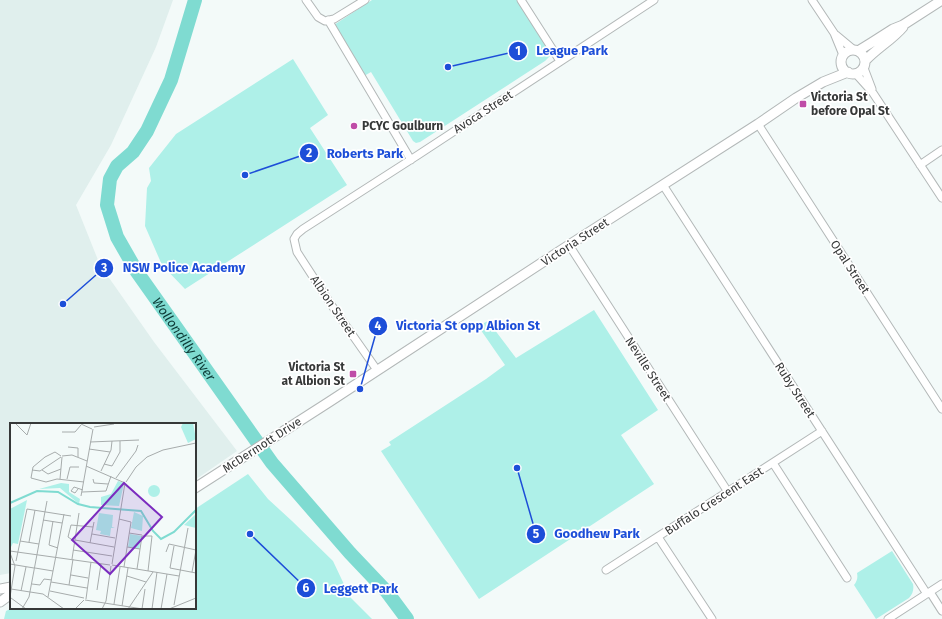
<svg xmlns="http://www.w3.org/2000/svg" width="942" height="619" font-family="'Fira Sans',sans-serif">
<rect width="100%" height="100%" fill="#f3faf9"/>
<path fill="#e0efed" d="M 0,0 L 173,0 L 156,47 L 111,145 L 76,205 L 100,265 L 154,342 L 237,451 L 195,480 L 195,424 L 11,424 L 11,573 L 0,575 Z"/>
<path fill="#aef0e8" d="M 372,0 L 517,0 L 549,48 L 550,56 L 545,61 L 420,142 L 416,143 L 413,141 L 371,72 L 364,76 L 334,25 Z
M 293,59 L 328,115 L 310,128 L 347,185 L 185,289 L 162,265 L 145,226 L 147,188 L 151,181 L 149,168 L 176,134 Z
M 594,310 L 658,410 L 621,435 L 654,484 L 479,599 L 381,451 L 391,445 L 389,442 L 486,379 L 505,365 L 478,326 L 488,321 L 516,358 Z
M 248,474 L 268,499 L 292,521 L 333,561 L 350,597 L 372,619 L 4,619 L 6,611 L 12,608 L 195,608 L 195,509 Z
M 892,551 L 913,584 C 914,589 913,594 909,598 L 876,619 L 854,585 C 857,581 858,578 857,573 Z"/>
<g fill="none" stroke-linecap="round" stroke-linejoin="round">
<path stroke="#7fdbd1" stroke-width="14" id="s1" d="M 195,0 L 171,80 L 147,131 L 133,152 L 117,166 L 110,179 L 107,205 L 117,237 L 137,272 L 272,463 L 350,553 L 387,592 L 407,619"/>
<defs>
<path id="minor" d="M 306,0 L 318,17 L 325,21 L 334,19 L 365,0
M 521,0 L 560,61
M 812,0 L 834,33 L 843,55
M 328,20 L 411,160
M 836,35 L 854,50
M 864,68 L 872,89
M 856,74 L 873,93 L 942,198
M 758,124 L 942,409
M 920,165 L 942,150
M 663,185 L 927,594
M 569,245 L 728,492
M 377,370 L 330,303 L 297,252 L 294,239 L 297,234 L 303,229 L 418,155 L 654,0
M 773,463 L 847,578
M 658,537 L 712,619
M 606,570 L 822,431
M 930,592 L 942,611
M 888,619 L 942,584"/>
<path id="secondary" d="M841 62a12 12 0 1 1 24 0a12 12 0 1 1-24 0Z
M 858,51 L 871,43 L 893,29 L 903,25 L 942,0
M 865,61 C 877,48 892,40 903,27
M 195,488 L 329,402 L 569,245 L 758,124 L 796,98 L 823,82 L 848,72
M 0,589 L 11,587
M 0,602 L 11,594"/>
</defs>
<use href="#minor" stroke="#b3b8b8" stroke-width="9"/>
<use href="#secondary" stroke="#b3b8b8" stroke-width="11"/>
<use href="#minor" stroke="#fff" stroke-width="7"/>
<use href="#secondary" stroke="#fff" stroke-width="9"/>
</g>
<g fill="#bf4ca7" stroke="#fff" stroke-width="1.5">
<rect x="799" y="100" width="8" height="8" rx="2"/>
<circle cx="354" cy="126" r="4"/>
<rect x="349" y="370" width="8" height="8" rx="2"/>
</g>
<g text-anchor="middle" dominant-baseline="central" stroke-width="3.5" stroke-linejoin="round" paint-order="stroke">
<g font-size="12" font-weight="bold" fill="#363838" stroke="#fff" text-anchor="start">
<text x="811" y="97">Victoria St<tspan x="811" dy="14">before Opal St</tspan></text>
<text x="362" y="126">PCYC Goulburn</text>
<text x="345" y="367" text-anchor="end">Victoria St<tspan x="345" dy="14">at Albion St</tspan></text>
</g>
<g font-size="12" fill="#363838" stroke="#fff">
<text transform="translate(483 112) rotate(-33)">Avoca Street</text>
<text transform="translate(575 242) rotate(-33)">Victoria Street</text>
<text transform="translate(850 267) rotate(57)">Opal Street</text>
<text transform="translate(333 306) rotate(56)">Albion Street</text>
<text transform="translate(648 369) rotate(57)">Neville Street</text>
<text transform="translate(795 390) rotate(57)">Ruby Street</text>
<text transform="translate(262 445) rotate(-33)">McDermott Drive</text>
<text transform="translate(714 501) rotate(-33)">Buffalo Crescent East</text>
</g>
<g font-size="13" font-style="italic" fill="#0c3a36" stroke="#fff">
<text stroke="none"><textPath href="#s1" startOffset="383">Wollondilly River</textPath></text>
</g>
</g>
<g transform="translate(10 423)">
<rect width="186" height="186" fill="#f3faf9"/>
<path d="M 173,0 L 183,0 L 186,16 L 178,20 L 171,4 ZM 108,58 L 114,60 L 109,83 L 91,82 L 91,74 L 101,71 ZM 51,60 L 59,61 L 59,69 L 70,76 L 69,81 L 50,65 L 29,66 ZM138 68a6 6 0 1 1 12 0a6 6 0 1 1-12 0ZM 17,77 L 8,121 L 3,120 L 0,126 L 0,86 ZM 124,89 L 133,93 L 132,108 L 121,105 ZM 89,90 L 103,92 L 102,104 L 105,105 L 101,105 L 100,113 L 90,111 L 91,108 L 86,107 ZM 186,91 L 186,105 L 174,102 ZM 120,111 L 132,113 L 129,126 L 118,124 Z" fill="#aef0e8"/>
<path fill="none" stroke="#7fdbd1" stroke-width="2" d="M 0,80 L 27,68 L 48,69 L 68,81 L 80,84 L 131,88 L 143,108 L 151,116 L 164,109 L 186,87"/>
<path fill="none" stroke="#a7acac" stroke-width="1" d="M 5,0 L 17,12 L 21,0M 71,1 L 82,6M 84,4 L 104,1M 52,9 L 65,9 L 71,2M 80,19 L 129,17M 58,24 L 68,25 L 68,34M 79,26 L 100,29M 51,33 L 45,29 L 35,34 L 23,44 L 21,55 L 36,59 L 47,56 L 74,59M 52,33 L 62,32 L 77,38M 94,41 L 102,43 L 110,29 L 110,18M 76,43 L 115,60M 22,47 L 30,48 L 51,34M 32,47 L 38,51 L 51,46M 91,48 L 101,27 L 102,18M 106,55 L 126,28 L 128,22M 50,56 L 52,34M 57,56 L 60,44 L 69,44M 83,56 L 84,60 L 98,61M 116,59 L 126,44 L 137,34 L 153,27 L 186,20M 68,66 L 65,70 L 61,68 L 64,64 L 73,67M 72,69 L 96,68 L 101,53M 71,73 L 83,6M 109,96 L 121,99 L 114,144M 33,97 L 52,100M 43,98 L 39,122 L 48,125M 119,110 L 132,112M 82,111 L 105,115M 65,117 L 104,124M 10,118 L 29,121M 64,118 L 58,114 L 61,102 L 83,104M 19,119 L 25,87M 80,120 L 84,99M 164,123 L 160,145 L 186,150M 117,124 L 130,126M 63,127 L 102,133M 0,128 L 100,142M 156,129 L 159,121 L 186,127M 0,130 L 5,143 L 0,174M 62,136 L 69,90M 6,138 L 17,86 L 61,93M 0,141 L 24,145M 102,141 L 115,60M 102,142 L 169,153M 25,145 L 43,148M 127,146 L 132,113 L 142,113 L 138,148M 182,149 L 186,127M 61,152 L 78,155M 117,153 L 136,159M 41,159 L 77,165M 22,161 L 30,162 L 34,156 L 42,157M 59,162 L 63,136M 1,166 L 33,171 L 54,186M 87,167 L 91,141M 11,168 L 16,144M 40,168 L 74,175M 38,174 L 54,91M 1,175 L 16,186M 76,176 L 81,139M 75,177 L 133,186M 104,181 L 110,144M 164,182 L 178,105M 112,183 L 118,145M 12,186 L 19,174 L 37,78M 65,186 L 74,177M 92,186 L 96,178 L 101,143M 118,186 L 143,149M 132,186 L 135,166M 142,186 L 147,149M 151,186 L 157,151M 159,186 L 186,175"/>
<path fill="#7b2cbf" fill-opacity="0.15" stroke="#7b2cbf" stroke-width="2" d="M 114,60 L 152,94 L 100,151 L 62,117 Z"/>
<rect width="186" height="186" fill="none" stroke="#363838" stroke-width="2"/>
</g>
<path fill="none" stroke="#1d4ed8" stroke-width="1.5" d="M448 67L518 51M245 175L309 153M63 304L104 268M360 389L378 326M517 468L536 534M250 534L306 588"/>
<g fill="#1d4ed8" stroke="#fff" stroke-width="1.5">
<circle cx="448" cy="67" r="4"/>
<circle cx="245" cy="175" r="4"/>
<circle cx="63" cy="304" r="4"/>
<circle cx="360" cy="389" r="4"/>
<circle cx="517" cy="468" r="4"/>
<circle cx="250" cy="534" r="4"/>
<circle cx="518" cy="51" r="10"/>
<circle cx="309" cy="153" r="10"/>
<circle cx="104" cy="268" r="10"/>
<circle cx="378" cy="326" r="10"/>
<circle cx="536" cy="534" r="10"/>
<circle cx="306" cy="588" r="10"/>
</g>
<g font-size="12" text-anchor="middle" font-weight="bold" fill="#fff">
<text x="518" y="55">1</text>
<text x="309" y="157">2</text>
<text x="104" y="272">3</text>
<text x="378" y="330">4</text>
<text x="536" y="538">5</text>
<text x="306" y="592">6</text>
</g>
<g font-size="13" text-anchor="middle" font-weight="bold" fill="#1d4ed8" stroke="#fff" stroke-width="3.5" stroke-linejoin="round" paint-order="stroke">
<text x="572" y="55">League Park</text>
<text x="365" y="158">Roberts Park</text>
<text x="184" y="272">NSW Police Academy</text>
<text x="468" y="330">Victoria St opp Albion St</text>
<text x="597" y="538">Goodhew Park</text>
<text x="361" y="593">Leggett Park</text>
</g>
</svg>
